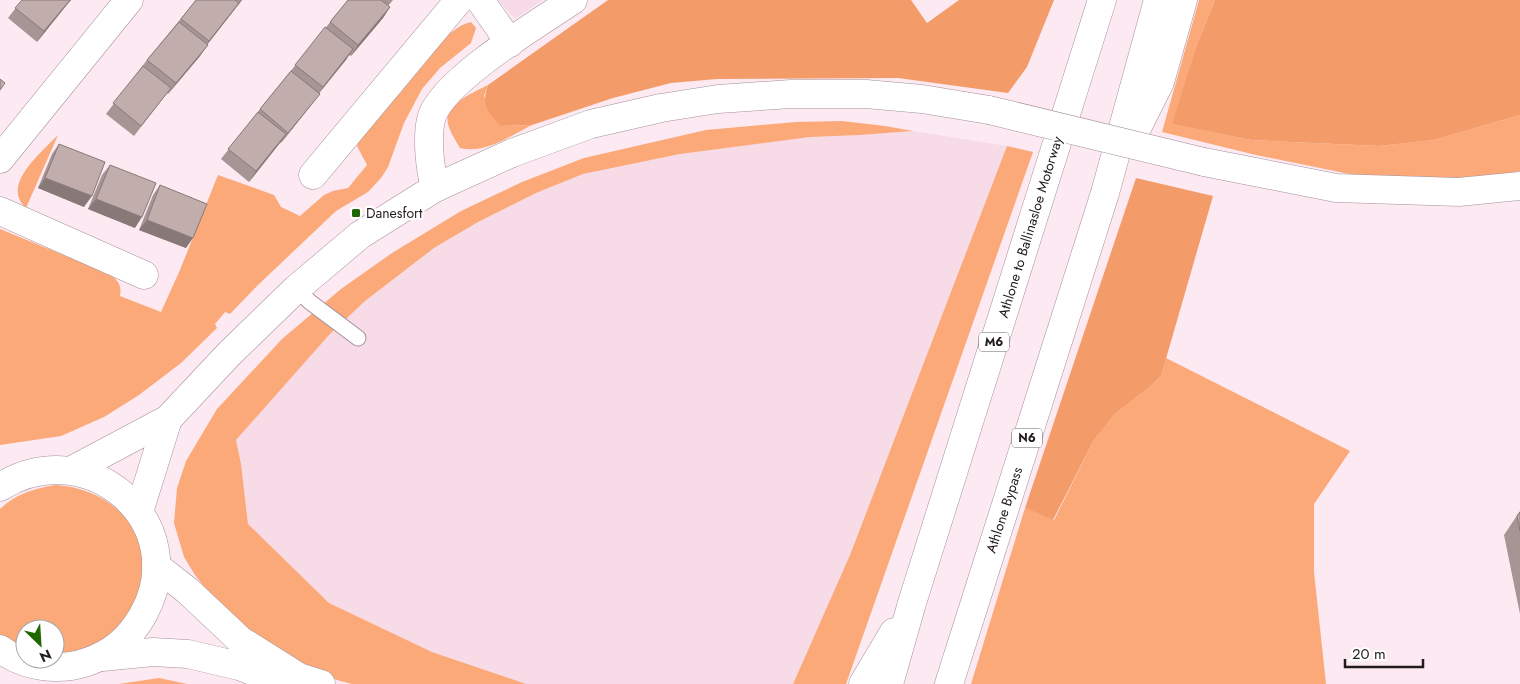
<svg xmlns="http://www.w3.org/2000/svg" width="1520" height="684" font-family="Jost,sans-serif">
<rect width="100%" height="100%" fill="#fce9f1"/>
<path fill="#f7dbe7" d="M 498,0 L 543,0 L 515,19 Z
M 913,131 L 1007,146 L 850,555 L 793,684 L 526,684 L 432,652 L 329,603 L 248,524 L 241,464 L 236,440 L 329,335 L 365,301 L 434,248 L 478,222 L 536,193 L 583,174 L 680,154 L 768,142 L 810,137 L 860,135 Z"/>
<path fill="#fca979" d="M 1199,0 L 1215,0 L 1197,44 L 1173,124 L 1251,140 L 1379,146 L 1434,140 L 1520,115 L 1520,171 L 1493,177 L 1441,180 L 1364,177 L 1256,155 L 1162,132 Z
M 471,22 L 476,28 L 471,43 L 440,68 L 422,89 L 404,123 L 388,167 L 381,178 L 368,192 L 336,211 L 258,285 L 230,314 L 225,312 L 215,324 L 217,328 L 181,363 L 139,395 L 104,417 L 61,436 L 0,445 L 0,229 L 110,274 C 118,281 122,285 120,296 L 161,312 L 180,270 L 218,175 L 274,195 L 281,207 L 300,216 L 324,195 L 333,191 L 348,188 L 367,165 L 357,146 L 360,138 C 373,123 387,108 401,92 C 418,71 444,28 471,22 Z
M 488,85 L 484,96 L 501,126 L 532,125 C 510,136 485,154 460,148 C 456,141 451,134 449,127 C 440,105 473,93 488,85 Z
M 842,121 L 885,126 L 913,131 L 860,135 L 810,137 L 680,154 L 583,174 L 536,193 L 478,222 L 434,248 L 365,301 L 329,335 L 236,440 L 241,464 L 248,524 L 329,603 L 432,652 L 526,684 L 352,684 L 337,680 L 288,658 L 253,637 L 208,592 L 195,575 L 184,557 L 174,523 L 177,488 L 186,461 L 217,409 L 282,339 L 341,289 L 392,253 L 461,211 L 522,182 L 584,158 L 706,130 L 796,122 Z
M 58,135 L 26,208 C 0,185 42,152 58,135 Z
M 1007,146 L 1033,152 L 846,684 L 793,684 L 850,555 Z
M 1166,358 L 1350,451 L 1314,504 L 1314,572 L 1326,684 L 971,684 L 1025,508 L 1054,520 L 1094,440 L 1116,413 L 1150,387 L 1161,376 Z
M 56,485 C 114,489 157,534 139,593 C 138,599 137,606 134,612 C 131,618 102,644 96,649 C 88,654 65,655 55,657 L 55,629 L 25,629 L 25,651 L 8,642 L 0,635 L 0,509 C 16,494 35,488 56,485 Z
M 159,678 L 187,684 L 119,684 Z"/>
<path fill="#f49c69" d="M 608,0 L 911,0 L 927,23 L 959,0 L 1054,0 L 1027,67 L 1008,93 L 898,78 L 717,79 L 671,83 L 613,98 L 532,125 L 501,126 C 487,112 481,105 488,85 Z
M 1215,0 L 1520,0 L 1520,115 L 1434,140 L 1379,146 L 1251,140 L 1172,124 L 1197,44 Z
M 1136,178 L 1213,196 L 1161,376 L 1150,387 L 1116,413 L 1094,440 L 1053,520 L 1025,508 Z"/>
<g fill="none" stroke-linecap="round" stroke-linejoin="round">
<defs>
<path id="lane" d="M 296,289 L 310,302 L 358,338"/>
<path id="street" d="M 480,0 L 510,43
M 0,159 L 129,0
M 313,175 L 459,0
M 435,188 C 430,169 426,135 432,116 C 445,79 539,23 573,0
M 0,211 L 144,275"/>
<path id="secondary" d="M 1204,162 L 1336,188 L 1459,192 L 1520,186
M 72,470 L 168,419 L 229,354 L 296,289 L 360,235 L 435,188 L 512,153 L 591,124 L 661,108 L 718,99 L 791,94 L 866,94 L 922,99 L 989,110
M 0,487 C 89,431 194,524 143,615 C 129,639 113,653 87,662 C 57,672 25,667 0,649
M 139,512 L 168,419"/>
<path id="highway" d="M 1133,136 L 1160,82 L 1183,0
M 156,566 L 188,591 L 240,640 L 299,677 L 321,684
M 102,657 L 153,652 L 188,654 L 239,666 L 287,684
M 863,684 L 894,632
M 889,684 L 912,603 L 1102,0
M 949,684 L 1105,193 L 1158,0"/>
</defs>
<use href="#lane" stroke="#a39199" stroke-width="17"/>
<use href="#street" stroke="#a39199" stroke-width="29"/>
<use href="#secondary" stroke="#a39199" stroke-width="29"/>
<use href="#highway" stroke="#a39199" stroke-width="29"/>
<use href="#lane" stroke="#fff" stroke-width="15"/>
<use href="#street" stroke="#fff" stroke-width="28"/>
<use href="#secondary" stroke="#fff" stroke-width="28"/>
<use href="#highway" stroke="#fff" stroke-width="28"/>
<defs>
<path id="secondary-bridge" d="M 989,110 L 1204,162"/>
</defs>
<use href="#secondary-bridge" stroke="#a39199" stroke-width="29" stroke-linecap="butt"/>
<use href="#secondary-bridge" stroke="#fff" stroke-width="28"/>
</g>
<path fill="#a69594" d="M 22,0 L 71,0 L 37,42 L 8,18 Z
M 196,0 L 242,0 L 207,45 L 200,56 L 168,94 L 167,93 L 134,136 L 106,114 L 147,60 Z
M 348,0 L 393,0 L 388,6 L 390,7 L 383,18 L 351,56 L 349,55 L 319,93 L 312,104 L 281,143 L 280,143 L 249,182 L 221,159 L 260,109 Z
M 59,144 L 84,207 L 38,188 L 52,154 Z
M 110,165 L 135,228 L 88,209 L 102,175 Z
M 160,185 L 186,248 L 139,230 L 153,195 Z
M 1520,511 L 1520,614 L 1504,535 Z"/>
<path fill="#877978" d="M 70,0 L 71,0 L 68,3 L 37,42 L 44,31 Z
M 241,0 L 242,0 L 202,51 L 209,41 Z
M 390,7 L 383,18 L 351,56 L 358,45 Z
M 208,45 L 200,56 L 168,94 L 176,83 Z
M 353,49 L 346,60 L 316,97 L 323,87 Z
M 320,94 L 312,104 L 281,143 L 288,133 Z
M 286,134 L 279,144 L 249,182 L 256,171 Z
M 45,178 L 92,196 L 84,207 L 38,188 Z
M 96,199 L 142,217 L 135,228 L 88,209 Z
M 147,220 L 193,238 L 186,248 L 139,230 Z"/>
<path fill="#c1adac" stroke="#877978" d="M 22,0 L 70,0 L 44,31 L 15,8 Z
M 196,0 L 235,0 L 239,3 L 209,41 L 181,19 Z
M 348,0 L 381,0 L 390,7 L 358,45 L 330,22 Z
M 179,22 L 208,45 L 176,83 L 147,60 Z
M 325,27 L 353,49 L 323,87 L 295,65 Z
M 143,66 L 171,88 L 141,126 L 113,103 Z
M 291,71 L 320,94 L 288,133 L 260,109 Z
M 0,79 L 5,83 L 0,90 Z
M 258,112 L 286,134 L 256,171 L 228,149 Z
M 59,144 L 105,162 L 92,196 L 45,178 Z
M 110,165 L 156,183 L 142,217 L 96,199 Z
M 160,185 L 207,204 L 193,238 L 147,220 Z
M 1520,512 L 1520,531 L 1517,516 Z"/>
<rect fill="#1f6700" stroke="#fff" stroke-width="2" x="351" y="208" width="10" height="10" rx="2.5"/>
<g text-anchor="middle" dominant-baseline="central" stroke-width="4.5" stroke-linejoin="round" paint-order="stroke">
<g fill="#fff" stroke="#656062" stroke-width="1">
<rect x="979" y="332.5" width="30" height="19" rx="4"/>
<rect x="1012" y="428.5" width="30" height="19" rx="4"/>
</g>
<g font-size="12" font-weight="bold" fill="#231c1f">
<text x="994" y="342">M6</text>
<text x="1027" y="438">N6</text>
</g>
<g font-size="14" fill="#231c1f" stroke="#fff" text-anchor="start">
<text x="366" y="213">Danesfort</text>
</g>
<g font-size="14" fill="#231c1f" stroke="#fff">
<text transform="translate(1030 227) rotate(-73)">Athlone to Ballinasloe Motorway</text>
<text transform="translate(1004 510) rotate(-72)">Athlone Bypass</text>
</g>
</g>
<g transform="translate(40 644) rotate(155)"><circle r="24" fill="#ffffff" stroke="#a7a4a5"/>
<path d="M0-4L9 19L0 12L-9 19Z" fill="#1f6700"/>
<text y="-8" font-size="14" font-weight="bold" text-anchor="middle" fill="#231c1f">N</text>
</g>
<path d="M1345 659v8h78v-8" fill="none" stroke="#231c1f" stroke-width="2.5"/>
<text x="1352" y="659" font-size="15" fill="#231c1f" stroke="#ffffff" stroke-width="4" paint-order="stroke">20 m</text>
</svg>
